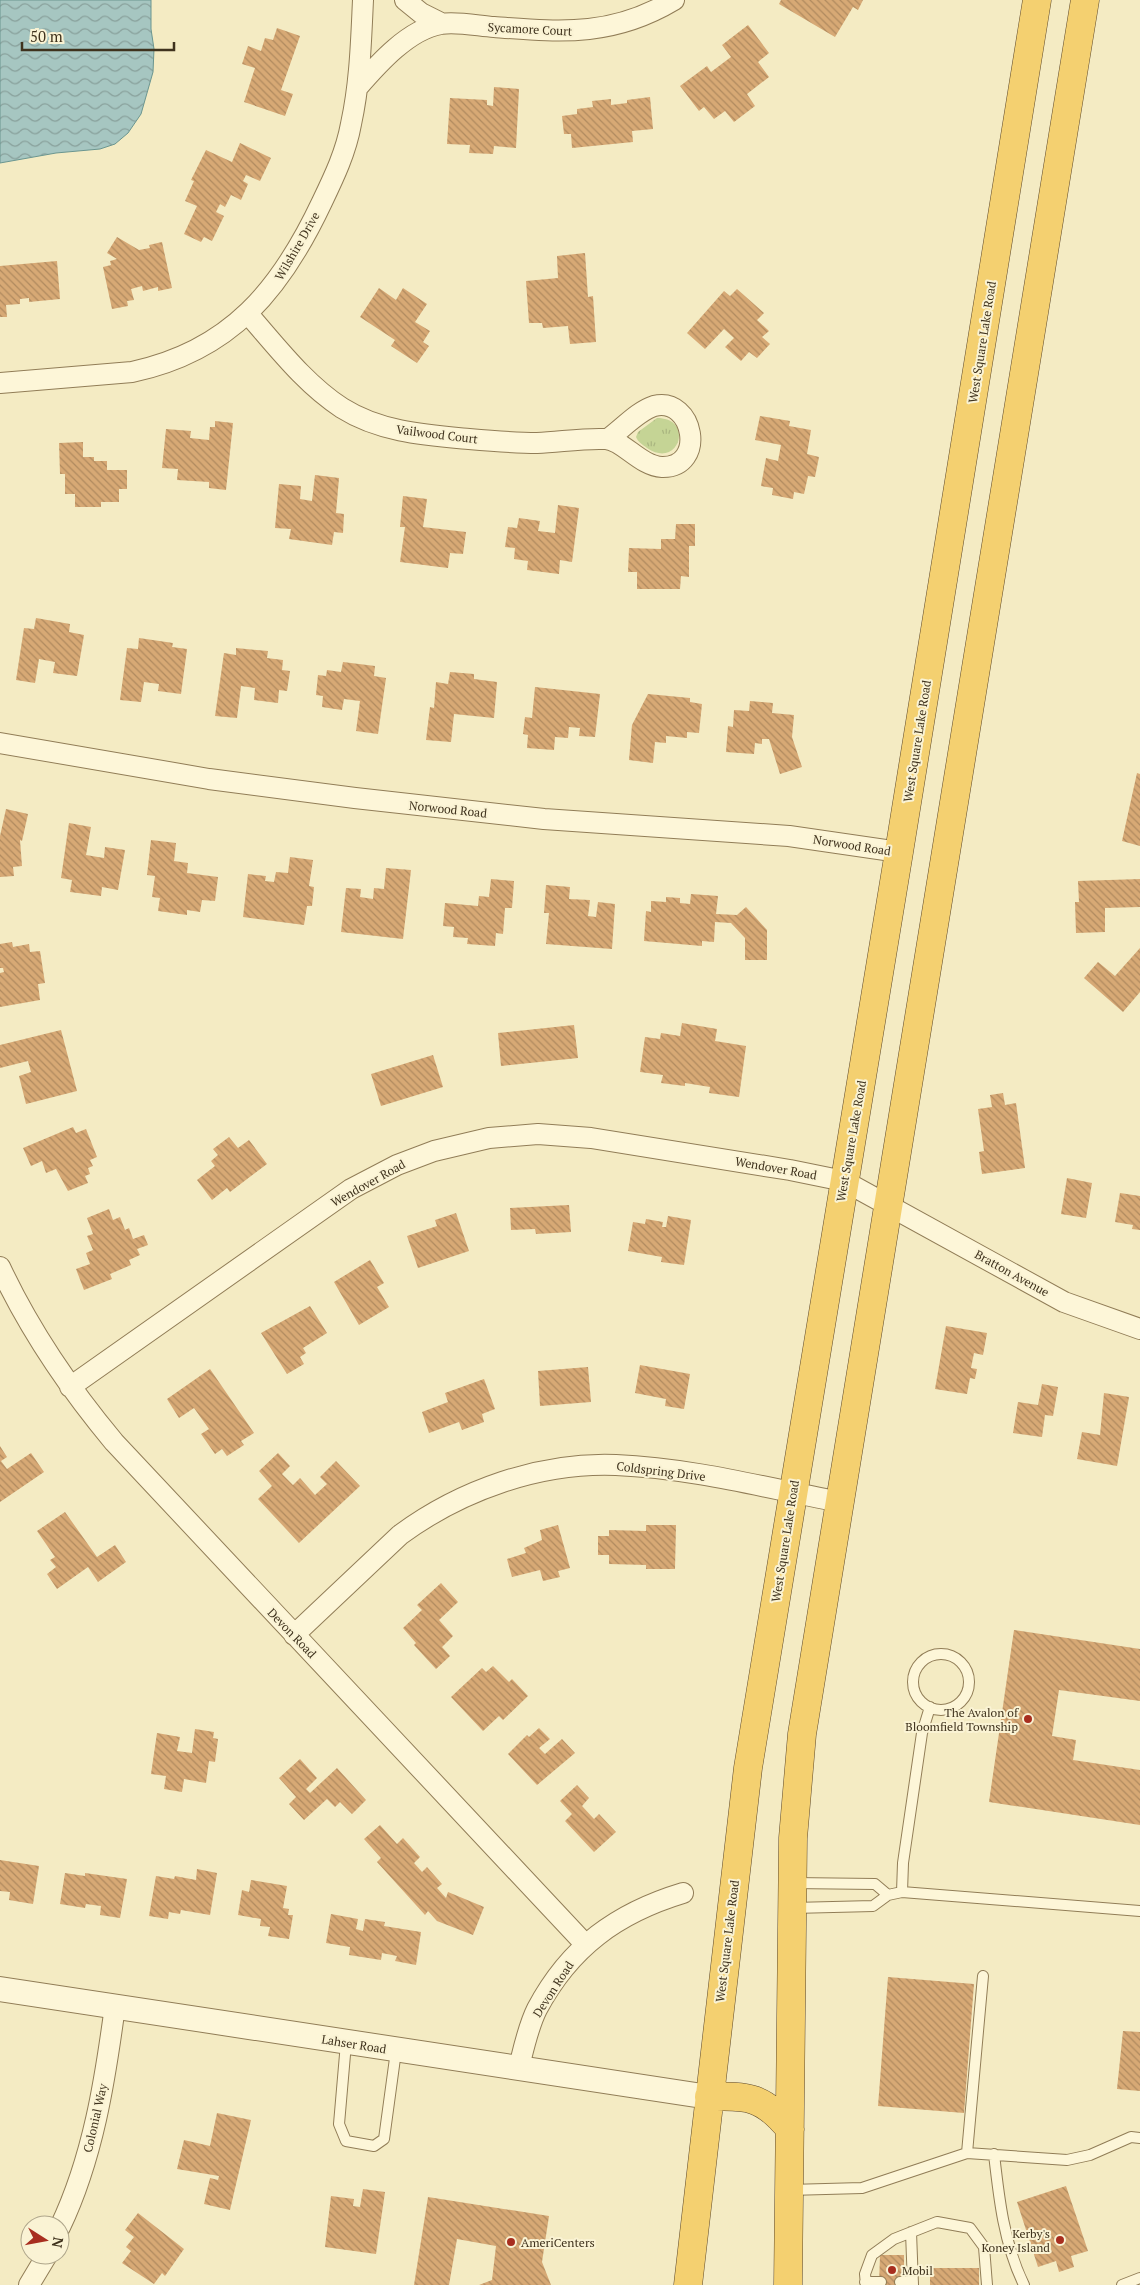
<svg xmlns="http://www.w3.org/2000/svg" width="1140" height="2285" font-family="'PT Serif',serif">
<defs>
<pattern id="grass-tufts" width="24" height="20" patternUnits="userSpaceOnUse" patternTransform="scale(1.25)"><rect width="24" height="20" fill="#c5d495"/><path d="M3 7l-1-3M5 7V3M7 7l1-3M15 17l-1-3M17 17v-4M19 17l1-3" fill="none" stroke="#aab680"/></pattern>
<pattern id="water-waves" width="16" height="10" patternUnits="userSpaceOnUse" patternTransform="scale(1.25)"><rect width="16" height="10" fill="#a6c6c1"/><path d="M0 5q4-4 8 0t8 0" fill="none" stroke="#89a19c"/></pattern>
<pattern id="building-back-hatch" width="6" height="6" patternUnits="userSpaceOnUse" patternTransform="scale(1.25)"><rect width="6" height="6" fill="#d7a975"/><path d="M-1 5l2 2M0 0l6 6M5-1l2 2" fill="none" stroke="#b08a5f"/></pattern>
</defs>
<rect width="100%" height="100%" fill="#f4ebc3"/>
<path fill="url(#grass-tufts)" d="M 657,418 C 695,418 679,470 647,448 C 643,445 638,442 636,437 L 638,432 Z"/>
<path fill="url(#water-waves)" stroke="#6b9690" d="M 0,0 L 151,0 L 151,29 L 154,49 L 153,72 L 141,114 L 128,133 L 115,144 L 100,149 L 56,153 L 0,163 Z"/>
<path fill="url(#building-back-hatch)" d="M 781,0 L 863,0 L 858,10 L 853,7 L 835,37 L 779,4 Z
M 748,25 L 769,53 L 758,62 L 769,77 L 747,94 L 755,106 L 734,122 L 725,111 L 714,119 L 704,107 L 699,111 L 680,86 L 707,66 L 711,72 L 731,57 L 722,45 Z
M 277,28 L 300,36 L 281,90 L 293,94 L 285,116 L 244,102 L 255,68 L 242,64 L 248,46 L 261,51 L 265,38 L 273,40 Z
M 494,87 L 519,89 L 516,148 L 494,146 L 493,154 L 469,153 L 470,145 L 447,144 L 450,98 L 487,100 L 487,105 L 493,106 Z
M 650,97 L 653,129 L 632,131 L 633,142 L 572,148 L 571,134 L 564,134 L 562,116 L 577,114 L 577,109 L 593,107 L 592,101 L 611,99 L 611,105 L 627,103 L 627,100 Z
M 240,143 L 271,158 L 260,181 L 246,175 L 243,181 L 248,184 L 241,200 L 231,195 L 225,207 L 220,204 L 216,212 L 224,216 L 212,241 L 204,237 L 201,242 L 184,234 L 197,206 L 185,201 L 194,181 L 191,180 L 206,150 L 232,162 Z
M 117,237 L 139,250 L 150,248 L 149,245 L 162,242 L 172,288 L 158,291 L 158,287 L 143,291 L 142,286 L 131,289 L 134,300 L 127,301 L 128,306 L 112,309 L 103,267 L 111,265 L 110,261 L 117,259 L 107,253 Z
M 585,253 L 588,297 L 593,296 L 596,342 L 570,344 L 568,326 L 543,328 L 542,323 L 529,323 L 526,281 L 558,278 L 557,256 Z
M 57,261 L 60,299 L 29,302 L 29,298 L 20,299 L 20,304 L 6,305 L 7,317 L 0,317 L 0,266 Z
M 379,288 L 396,300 L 403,288 L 427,304 L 415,322 L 430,331 L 423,342 L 429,346 L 417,363 L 391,346 L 395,340 L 360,317 Z
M 737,289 L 764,313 L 757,320 L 769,331 L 762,337 L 770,344 L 757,358 L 749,352 L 741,361 L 725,347 L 734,338 L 724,329 L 705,349 L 687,333 L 724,291 L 730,296 Z
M 760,416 L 790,421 L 789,426 L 811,430 L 807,454 L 819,457 L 815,477 L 808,476 L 804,494 L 794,492 L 793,499 L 772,495 L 773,488 L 761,486 L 766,458 L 778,461 L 781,445 L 755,440 Z
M 215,421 L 233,423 L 226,490 L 209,488 L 209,482 L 177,480 L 178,469 L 162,468 L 166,429 L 191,431 L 190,438 L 209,440 L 210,427 L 215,427 Z
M 83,442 L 83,457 L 94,457 L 94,461 L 107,461 L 107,470 L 127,470 L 127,489 L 119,489 L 119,502 L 101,502 L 101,507 L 75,507 L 75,494 L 65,494 L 65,474 L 60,474 L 59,443 Z
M 315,475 L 339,478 L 336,513 L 344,514 L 343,533 L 334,532 L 332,545 L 289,539 L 291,529 L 275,528 L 279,484 L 301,486 L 300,499 L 312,501 Z
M 403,496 L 427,499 L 423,527 L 466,532 L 463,554 L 450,553 L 448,568 L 400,562 L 405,527 L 400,527 Z
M 558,505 L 579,508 L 572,562 L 560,560 L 559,574 L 527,570 L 528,561 L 514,559 L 515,548 L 505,547 L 508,527 L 517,528 L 519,518 L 540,521 L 538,531 L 555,533 Z
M 676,524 L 695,524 L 695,546 L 689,546 L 689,577 L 681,576 L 680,589 L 637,589 L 637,572 L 628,572 L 629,548 L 661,549 L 661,539 L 675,539 Z
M 36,618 L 70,624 L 69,632 L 84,635 L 77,676 L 53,673 L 55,662 L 39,659 L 35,683 L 16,680 L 24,628 L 34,629 Z
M 139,638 L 173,643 L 172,647 L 187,649 L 181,694 L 158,691 L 159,684 L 144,682 L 141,702 L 120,700 L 127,648 L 138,649 Z
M 236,648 L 268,651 L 267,658 L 283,660 L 282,670 L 290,671 L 287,691 L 279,690 L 278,703 L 254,700 L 255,688 L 241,686 L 237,718 L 215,716 L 224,653 L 236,655 Z
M 343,662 L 375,666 L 374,676 L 386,678 L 378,734 L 356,731 L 360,701 L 344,699 L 342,710 L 322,707 L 323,696 L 316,695 L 318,675 L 326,676 L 327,670 L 341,672 Z
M 450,672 L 474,674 L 474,679 L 497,682 L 494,718 L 454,714 L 451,742 L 426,740 L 430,707 L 434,708 L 436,682 L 448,684 Z
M 535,687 L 600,694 L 595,737 L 579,736 L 580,728 L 569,727 L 568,738 L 555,737 L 554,750 L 527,748 L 528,735 L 523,734 L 525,717 L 532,718 Z
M 648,694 L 690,698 L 690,702 L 702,704 L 699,733 L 687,732 L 687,738 L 666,736 L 666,743 L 655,742 L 653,763 L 629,760 L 632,725 Z
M 750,701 L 773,703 L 772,713 L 794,715 L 792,737 L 802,767 L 780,774 L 769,739 L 762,739 L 762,744 L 755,743 L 754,754 L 726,752 L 728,726 L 733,727 L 734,710 L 749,711 Z
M 1137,773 L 1140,774 L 1140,846 L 1122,841 Z
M 6,809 L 28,814 L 22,841 L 20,840 L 22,866 L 13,867 L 14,876 L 0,877 L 0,836 Z
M 69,823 L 91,827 L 86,855 L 104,858 L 105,847 L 125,850 L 118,890 L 102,887 L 101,896 L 70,892 L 72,880 L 61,878 Z
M 151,840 L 176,843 L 174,861 L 188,863 L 187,873 L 218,877 L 215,901 L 202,900 L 200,912 L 187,910 L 187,915 L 158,911 L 160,898 L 152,897 L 155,876 L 147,875 Z
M 290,857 L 313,860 L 309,886 L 314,887 L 312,906 L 307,906 L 304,925 L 243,917 L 248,874 L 266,876 L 265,881 L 274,882 L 276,872 L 288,873 Z
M 386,868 L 411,870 L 403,939 L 341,932 L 346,888 L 361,889 L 360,897 L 373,899 L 374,888 L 384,889 Z
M 491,879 L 514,881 L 512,908 L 505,908 L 503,934 L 496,933 L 495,946 L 467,944 L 468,938 L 453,937 L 454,927 L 443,926 L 445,903 L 478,906 L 479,896 L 489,897 Z
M 1140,879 L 1140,907 L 1105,908 L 1105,932 L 1076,933 L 1075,902 L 1079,902 L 1078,881 Z
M 546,885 L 570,887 L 569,899 L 590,900 L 588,916 L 596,917 L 598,902 L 615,904 L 612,949 L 546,944 L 549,913 L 544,913 Z
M 691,894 L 718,896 L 716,914 L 737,915 L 746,907 L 767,930 L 767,960 L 745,960 L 745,938 L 731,923 L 715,922 L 714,942 L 702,941 L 702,946 L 644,941 L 646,911 L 651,912 L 651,901 L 666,902 L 666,897 L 680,898 L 680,903 L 690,904 Z
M 12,942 L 13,947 L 29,944 L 30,952 L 40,951 L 45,983 L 38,984 L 40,1000 L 0,1007 L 0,973 L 4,972 L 3,968 L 0,968 L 0,944 Z
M 1140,948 L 1140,992 L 1123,1012 L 1084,978 L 1098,962 L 1115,976 Z
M 682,1023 L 717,1029 L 715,1041 L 746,1046 L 739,1097 L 709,1093 L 710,1087 L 685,1083 L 685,1086 L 661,1083 L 663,1075 L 640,1072 L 645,1037 L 660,1039 L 661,1033 L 680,1036 Z
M 574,1025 L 578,1058 L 501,1066 L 498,1033 Z
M 61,1030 L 77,1091 L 26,1104 L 19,1076 L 31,1072 L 28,1061 L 0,1068 L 0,1045 Z
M 433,1055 L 443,1087 L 381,1106 L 371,1074 Z
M 1003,1093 L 1005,1105 L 1016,1103 L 1025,1168 L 982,1174 L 979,1152 L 984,1151 L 978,1109 L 992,1107 L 990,1095 Z
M 73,1127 L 76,1133 L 86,1129 L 97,1157 L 90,1160 L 93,1166 L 88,1168 L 90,1174 L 85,1176 L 88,1183 L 68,1191 L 56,1169 L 46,1173 L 42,1161 L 31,1166 L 23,1148 Z
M 229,1137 L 238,1148 L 249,1140 L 267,1164 L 230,1192 L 227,1188 L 212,1200 L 197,1180 L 215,1166 L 211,1161 L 218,1155 L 213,1149 Z
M 1067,1178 L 1092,1183 L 1086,1218 L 1061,1214 Z
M 1120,1193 L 1140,1196 L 1140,1230 L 1132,1229 L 1133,1225 L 1115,1222 Z
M 569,1205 L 571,1232 L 536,1234 L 535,1229 L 511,1230 L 510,1208 Z
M 109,1209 L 113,1220 L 120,1217 L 125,1230 L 129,1228 L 133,1239 L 144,1235 L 148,1245 L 137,1249 L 140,1255 L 129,1260 L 131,1265 L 110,1274 L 112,1279 L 84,1290 L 76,1269 L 90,1264 L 86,1253 L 93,1250 L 87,1236 L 93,1234 L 87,1218 Z
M 456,1213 L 469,1251 L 418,1268 L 407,1236 L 437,1226 L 435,1220 Z
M 668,1216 L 691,1220 L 684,1265 L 661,1262 L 662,1257 L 628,1251 L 633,1222 L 645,1224 L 646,1219 L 663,1222 L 662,1227 L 666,1227 Z
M 370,1260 L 384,1283 L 377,1287 L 389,1307 L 359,1325 L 334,1282 Z
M 310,1306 L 327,1333 L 303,1348 L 306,1353 L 300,1357 L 304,1364 L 287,1374 L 261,1333 Z
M 946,1326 L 987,1333 L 983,1355 L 974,1353 L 971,1368 L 977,1369 L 975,1379 L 970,1378 L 967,1394 L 935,1389 Z
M 640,1365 L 690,1374 L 684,1409 L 665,1406 L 666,1399 L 635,1393 Z
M 588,1367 L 591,1402 L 540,1406 L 538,1371 Z
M 210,1369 L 254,1433 L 241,1441 L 244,1445 L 227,1456 L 222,1449 L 215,1454 L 201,1434 L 209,1429 L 194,1408 L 179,1418 L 167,1399 Z
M 484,1379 L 495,1409 L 482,1414 L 484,1422 L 462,1430 L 459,1422 L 429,1433 L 422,1412 L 448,1402 L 445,1393 Z
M 1042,1384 L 1058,1387 L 1053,1416 L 1045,1415 L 1042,1437 L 1013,1433 L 1018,1402 L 1038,1405 Z
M 1104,1393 L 1129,1397 L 1117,1466 L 1077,1459 L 1082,1432 L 1100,1435 Z
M 0,1446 L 7,1457 L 1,1461 L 7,1469 L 31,1453 L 44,1472 L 0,1502 Z
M 278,1453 L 290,1466 L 282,1474 L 293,1485 L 300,1478 L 315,1495 L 327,1484 L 320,1477 L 336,1461 L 360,1486 L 299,1543 L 258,1499 L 272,1486 L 259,1471 Z
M 65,1512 L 97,1557 L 115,1545 L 126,1562 L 98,1582 L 88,1567 L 57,1589 L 47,1574 L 56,1567 L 50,1560 L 55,1557 L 37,1531 Z
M 558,1525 L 570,1568 L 558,1571 L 560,1577 L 543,1581 L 540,1570 L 512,1577 L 507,1559 L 526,1553 L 524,1548 L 542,1540 L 540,1530 Z
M 646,1525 L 676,1525 L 675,1569 L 646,1569 L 646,1565 L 609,1564 L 609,1555 L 598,1555 L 598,1536 L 609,1536 L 609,1530 L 646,1531 Z
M 441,1583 L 458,1602 L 439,1620 L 453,1636 L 442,1647 L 450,1656 L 436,1669 L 414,1645 L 416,1643 L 403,1628 L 422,1610 L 417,1605 Z
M 1014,1630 L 1140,1649 L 1140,1701 L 1059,1690 L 1052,1736 L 1076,1740 L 1073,1760 L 1140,1770 L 1140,1825 L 989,1802 Z
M 493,1666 L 509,1682 L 512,1679 L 528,1696 L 503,1720 L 499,1716 L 483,1731 L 451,1697 L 482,1668 L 486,1672 Z
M 539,1728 L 550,1739 L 539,1748 L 545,1754 L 562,1739 L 575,1753 L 537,1785 L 508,1754 L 527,1735 L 529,1737 Z
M 195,1729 L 214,1732 L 213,1738 L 218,1739 L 215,1762 L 209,1761 L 206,1783 L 184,1779 L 182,1792 L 164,1789 L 166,1776 L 151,1774 L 157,1733 L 180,1737 L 177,1751 L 192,1753 Z
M 300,1759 L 317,1778 L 306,1789 L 310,1793 L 337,1768 L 366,1800 L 352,1814 L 340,1802 L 335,1807 L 327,1799 L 304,1820 L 289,1804 L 296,1797 L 279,1778 Z
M 577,1785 L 589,1798 L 582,1806 L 594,1819 L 599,1814 L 616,1832 L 594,1852 L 565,1821 L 572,1814 L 560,1801 Z
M 380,1825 L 397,1844 L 403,1838 L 420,1857 L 414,1863 L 422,1872 L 427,1867 L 442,1884 L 437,1888 L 446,1898 L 448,1892 L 484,1907 L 473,1935 L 437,1921 L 428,1911 L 425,1915 L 377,1862 L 381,1858 L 364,1839 Z
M 0,1860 L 39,1866 L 33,1904 L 9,1900 L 10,1892 L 0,1891 Z
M 197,1869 L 217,1873 L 210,1915 L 181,1910 L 180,1914 L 169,1912 L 168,1919 L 149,1916 L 156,1876 L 174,1879 L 175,1876 L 196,1880 Z
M 65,1873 L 85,1876 L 85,1873 L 127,1879 L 120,1918 L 100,1915 L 101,1906 L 86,1904 L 85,1908 L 60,1904 Z
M 251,1880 L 287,1886 L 283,1908 L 289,1909 L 288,1915 L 293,1915 L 289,1939 L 268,1936 L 270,1927 L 260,1926 L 261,1919 L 238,1915 L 242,1890 L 249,1892 Z
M 331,1914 L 358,1919 L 356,1929 L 363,1931 L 365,1919 L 385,1922 L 384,1926 L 421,1932 L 416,1965 L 395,1961 L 397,1956 L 382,1953 L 381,1960 L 349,1955 L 350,1947 L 326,1943 Z
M 888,1977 L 974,1984 L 964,2113 L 878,2106 Z
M 1123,2031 L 1140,2032 L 1140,2091 L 1117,2089 Z
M 217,2113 L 251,2120 L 230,2210 L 204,2204 L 210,2178 L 218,2180 L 219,2176 L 177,2169 L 184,2140 L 210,2146 Z
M 1066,2186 L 1088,2251 L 1071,2256 L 1074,2267 L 1059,2272 L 1056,2261 L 1038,2267 L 1017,2202 Z
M 363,2189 L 385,2192 L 376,2254 L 325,2247 L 331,2196 L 354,2199 L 353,2206 L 360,2207 Z
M 428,2197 L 549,2216 L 542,2262 L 551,2285 L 479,2285 L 492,2280 L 496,2246 L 457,2239 L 449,2285 L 414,2285 Z
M 138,2213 L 184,2249 L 165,2276 L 162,2273 L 154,2284 L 122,2263 L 131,2251 L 126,2247 L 134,2237 L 125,2230 Z
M 880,2255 L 904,2255 L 904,2285 L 879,2285 Z
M 930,2268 L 979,2268 L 979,2285 L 930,2285 Z"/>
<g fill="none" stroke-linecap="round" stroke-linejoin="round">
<defs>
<path id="service" d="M913 1682a28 28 0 1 1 56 0a28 28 0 1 1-56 0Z
M 793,1883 L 875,1884 L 888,1895
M 902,1892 L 903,1863 L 922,1733 L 930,1707
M 793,1908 L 873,1906 L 888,1895 L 902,1892 L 1140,1911
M 346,2043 L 339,2124 L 346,2141 L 374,2146 L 384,2139 L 396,2051
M 967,2153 L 983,1976
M 994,2154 C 999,2199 1004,2244 1024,2285
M 789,2190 L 862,2188 L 967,2153 L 1067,2160 L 1090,2155 L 1131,2137 L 1140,2138
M 911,2232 L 913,2285
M 865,2282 L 881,2282
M 900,2282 L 913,2282
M 866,2285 L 865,2274 L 872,2255 L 894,2239 L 937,2222 L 970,2228 L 984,2247 L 987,2285
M 1122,2285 L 1140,2278"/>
<path id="minor" d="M 405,0 L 421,13 L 441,23
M 358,87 C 378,64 409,29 441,24 C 455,21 479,26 494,27 C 562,32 612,37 674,0
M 248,314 C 277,347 305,384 342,408 C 380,432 425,435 469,439 C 492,441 515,443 537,443 C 560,442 583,438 605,439 C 622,439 640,466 662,467 C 707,468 694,396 654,406 C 638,411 622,429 608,439
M 0,383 L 132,372 C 231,351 281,289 322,202 C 334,177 346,152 351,124 C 360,83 361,42 363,0
M 0,743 L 209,779 L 355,798 L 544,819 L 789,836 L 899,852
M 0,1267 C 30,1331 69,1388 114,1442 L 585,1944
M 70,1387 L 351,1189 L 397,1165 L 434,1151 L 489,1138 L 538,1134 L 591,1138 L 790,1170 L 844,1181 L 1064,1302 L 1140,1329
M 294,1635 L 400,1535 C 461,1490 540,1462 616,1465 C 691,1468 767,1488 840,1502
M 519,2067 C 524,2047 528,2027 537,2009 C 570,1947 617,1913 683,1893
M 60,2227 C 93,2158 105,2081 115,2006
M 29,2285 L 47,2255"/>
<path id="tertiary" d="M 0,1989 L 709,2097"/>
<path id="trunk" d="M 709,2097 C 748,2095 764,2097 790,2129
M 688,2285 L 748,1768 L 899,852 L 1037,0
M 788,2285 L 793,1838 L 802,1734 L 1085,0"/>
</defs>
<use href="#service" stroke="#917d57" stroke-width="12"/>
<use href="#minor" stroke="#917d57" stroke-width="22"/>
<use href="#tertiary" stroke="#917d57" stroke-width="26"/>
<use href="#trunk" stroke="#5e492c" stroke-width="29"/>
<use href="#service" stroke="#fdf6d8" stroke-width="10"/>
<use href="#minor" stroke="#fdf6d8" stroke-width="20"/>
<use href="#tertiary" stroke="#fdf6d8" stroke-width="24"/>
<use href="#trunk" stroke="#f4d070" stroke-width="28"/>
</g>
<g fill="#a82e1f" stroke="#faf3d4" stroke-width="2">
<circle cx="1028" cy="1719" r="5"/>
<circle cx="1060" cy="2240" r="5"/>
<circle cx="511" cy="2242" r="5"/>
<circle cx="892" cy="2270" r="5"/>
</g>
<g text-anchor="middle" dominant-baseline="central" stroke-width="4" stroke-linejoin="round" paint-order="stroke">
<g font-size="12" fill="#3f321d" stroke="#faf3d4">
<text transform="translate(530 29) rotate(3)">Sycamore Court</text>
<text transform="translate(297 246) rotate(-60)">Wilshire Drive</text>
<text transform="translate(982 342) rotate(-81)">West Square Lake Road</text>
<text transform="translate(437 434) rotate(7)">Vailwood Court</text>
<text transform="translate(917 741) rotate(-81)">West Square Lake Road</text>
<text transform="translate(448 809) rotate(6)">Norwood Road</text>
<text transform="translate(852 845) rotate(9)">Norwood Road</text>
<text transform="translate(851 1141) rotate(-80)">West Square Lake Road</text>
<text transform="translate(776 1168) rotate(10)">Wendover Road</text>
<text transform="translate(368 1183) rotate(-29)">Wendover Road</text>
<text transform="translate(1012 1273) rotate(29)">Bratton Avenue</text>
<text transform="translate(661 1471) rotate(7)">Coldspring Drive</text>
<text transform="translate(785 1541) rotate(-81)">West Square Lake Road</text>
<text transform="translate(292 1633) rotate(46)">Devon Road</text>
<text transform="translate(727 1941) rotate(-83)">West Square Lake Road</text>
<text transform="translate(553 1989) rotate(-57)">Devon Road</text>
<text transform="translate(354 2044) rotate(9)">Lahser Road</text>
<text transform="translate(95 2118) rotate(-77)">Colonial Way</text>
</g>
<g font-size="12" fill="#3f321d" stroke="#faf3d4" text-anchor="end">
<text x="1018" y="1712">The Avalon of<tspan x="1018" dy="14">Bloomfield Township</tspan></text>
<text x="1050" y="2233">Kerby's<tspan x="1050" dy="14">Koney Island</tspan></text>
<text x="521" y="2242" text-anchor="start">AmeriCenters</text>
<text x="902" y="2270" text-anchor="start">Mobil</text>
</g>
</g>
<g transform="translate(45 2240) rotate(101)"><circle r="24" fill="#faf3d4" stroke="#afa68b"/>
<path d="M0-4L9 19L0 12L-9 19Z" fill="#a82e1f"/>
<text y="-8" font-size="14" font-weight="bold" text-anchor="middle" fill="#3f321d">N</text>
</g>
<path d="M22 42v8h152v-8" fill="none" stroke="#3f321d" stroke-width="2.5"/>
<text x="30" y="42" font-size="15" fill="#3f321d" stroke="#faf3d4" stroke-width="4" paint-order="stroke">50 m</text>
</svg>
